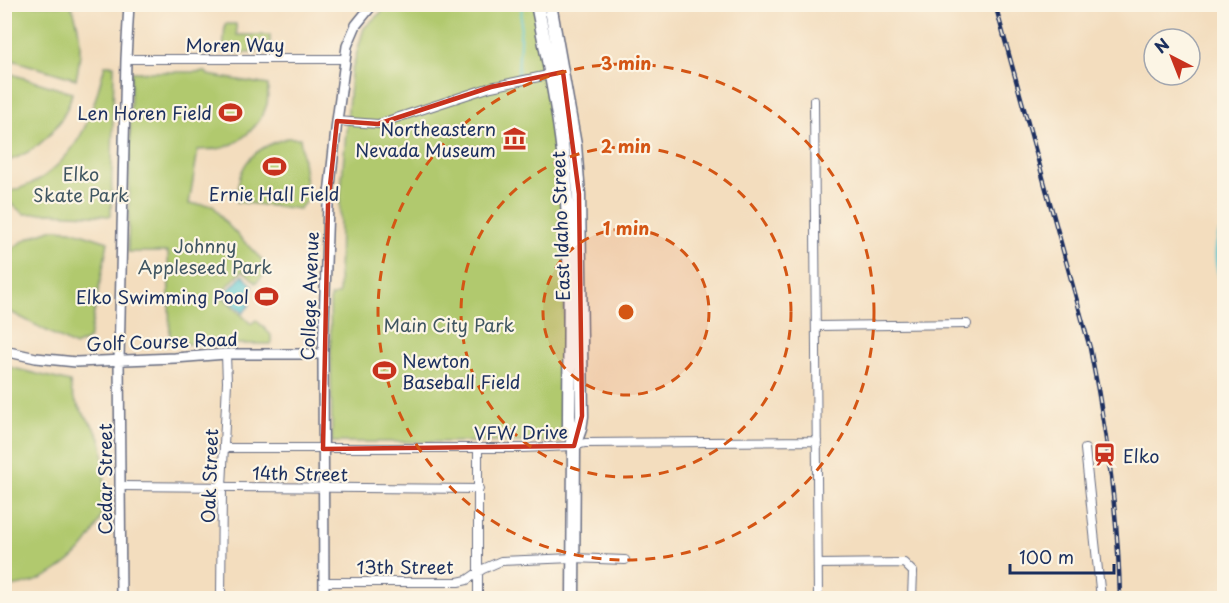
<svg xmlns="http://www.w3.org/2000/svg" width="1229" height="603" font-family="'Playpen Sans',sans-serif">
<rect width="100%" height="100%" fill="#fcf5e5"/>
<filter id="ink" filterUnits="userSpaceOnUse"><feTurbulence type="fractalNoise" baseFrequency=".0167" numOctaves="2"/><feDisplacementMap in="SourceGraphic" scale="12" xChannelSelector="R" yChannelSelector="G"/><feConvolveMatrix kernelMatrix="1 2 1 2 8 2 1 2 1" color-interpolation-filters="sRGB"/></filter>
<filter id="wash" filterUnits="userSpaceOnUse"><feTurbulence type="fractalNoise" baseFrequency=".008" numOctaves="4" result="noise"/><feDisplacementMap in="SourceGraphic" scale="24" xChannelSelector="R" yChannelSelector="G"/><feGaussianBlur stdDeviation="1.35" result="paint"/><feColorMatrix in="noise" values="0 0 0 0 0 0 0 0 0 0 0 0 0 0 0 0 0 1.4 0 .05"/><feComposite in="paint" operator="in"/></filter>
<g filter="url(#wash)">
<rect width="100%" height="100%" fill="#f3ddbe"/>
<path fill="#b1c96e" stroke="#667c66" stroke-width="1.5" d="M 4,5 L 71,5 C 82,29 82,54 76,79 L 5,58 Z
M 389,5 L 535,5 L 559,151 L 564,220 L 565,437 L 560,442 L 332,442 L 330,297 L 339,294 L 340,202 L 351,73 L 364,28 Z
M 225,24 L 236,24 L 237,35 L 270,35 L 270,44 L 257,44 L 257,53 L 223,52 Z
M 105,65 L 114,65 L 111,216 L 50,213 L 24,214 L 5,199 L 5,193 C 17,189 33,185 43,177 C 85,146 92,112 105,65 Z
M 5,72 L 72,93 C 64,127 38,152 5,162 Z
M 131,72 L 206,72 L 208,75 L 268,85 C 268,91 268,98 267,104 C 261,125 239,146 217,149 C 211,150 204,149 198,150 L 189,204 L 213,205 L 224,221 L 270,268 L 256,283 L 243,270 L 220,294 L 251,324 L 256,320 L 271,335 L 271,344 L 170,344 L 168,252 L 128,252 Z
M 287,138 L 300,138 L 308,199 L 299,209 L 237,202 C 236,165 253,148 287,138 Z
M 54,229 L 71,230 L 108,242 L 89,339 L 75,346 L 5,309 L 4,260 C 15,241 34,235 54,229 Z
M 5,366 L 70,382 C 72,408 92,418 101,441 C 104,449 103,460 104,469 C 105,485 105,503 100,519 C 86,556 45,586 5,587 Z"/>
<path fill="#5cc9d3" stroke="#3c7c98" stroke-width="1.5" d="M 243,275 L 253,286 L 245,296 L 250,305 L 243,313 L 224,295 Z"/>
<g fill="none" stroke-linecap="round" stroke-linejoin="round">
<path stroke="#5cc9d3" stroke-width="2" d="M 518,75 L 522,4"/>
<path stroke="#5cc9d3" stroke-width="12" d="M 1224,234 C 1220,247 1219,261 1224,275"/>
</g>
</g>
<g filter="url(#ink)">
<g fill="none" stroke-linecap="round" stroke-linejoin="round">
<defs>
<path id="minor" d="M 126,59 L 345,59
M 814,100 L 818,598
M 337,121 L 378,124 L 491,87 L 553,74
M 817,326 L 967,324
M 224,448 L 522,448 L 574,446 L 585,443 L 817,441
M 1085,449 L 1101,598
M 121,486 L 479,489
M 818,564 L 904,563 L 913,572 L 912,598
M 324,582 L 458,582 L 467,580 L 483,569 L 501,561 L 573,558 L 625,560
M 221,598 L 222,487 L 227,382 L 226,354
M 478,598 L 478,449"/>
<path id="tertiary" d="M 4,351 L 36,358 L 76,362 L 175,358 L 226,354 L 323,354
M 121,598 L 119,359 L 126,59 L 129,4
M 324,598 L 323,354 L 328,204 L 337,121 L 347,46 L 356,25 L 373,4"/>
<path id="primary" d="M 537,4 C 548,60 560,116 565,172 C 572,257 569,344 569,429 L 574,446
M 550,4 L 575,145 L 579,194 L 582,416 L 580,429 L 574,446 L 573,598"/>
</defs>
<use href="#minor" stroke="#676c80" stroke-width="10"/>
<use href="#tertiary" stroke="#676c80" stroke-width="12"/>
<use href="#primary" stroke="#676c80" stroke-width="15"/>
<use href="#minor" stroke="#fff" stroke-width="8"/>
<use href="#tertiary" stroke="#fff" stroke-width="9"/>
<use href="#primary" stroke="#fff" stroke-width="12"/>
<defs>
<path id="rail" d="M 995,4 L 1090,348 C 1107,431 1118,514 1120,598"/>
</defs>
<use href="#rail" stroke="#1b2f5e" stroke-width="4.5"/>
<use href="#rail" stroke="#fcf5e5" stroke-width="2" stroke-dasharray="7" stroke-linecap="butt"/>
</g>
</g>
<path fill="none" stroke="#c8321e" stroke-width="4.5" stroke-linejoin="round" d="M 563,72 L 579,194 L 582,416 L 574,446 L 323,449 L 328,204 L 337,121 L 378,124 L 491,87 Z"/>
<circle cx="626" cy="312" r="83" fill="#d45514" fill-opacity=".12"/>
<g fill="none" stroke="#d45514" stroke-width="3" stroke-dasharray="10 8">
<circle cx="626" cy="312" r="83"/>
<circle cx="626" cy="312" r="165"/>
<circle cx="626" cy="312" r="248"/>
</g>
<defs>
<symbol id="stadium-bare" viewBox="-9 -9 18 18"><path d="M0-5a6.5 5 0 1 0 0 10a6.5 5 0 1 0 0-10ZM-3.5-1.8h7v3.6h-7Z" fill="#c8321e" stroke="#fcf5e5" stroke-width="2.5" paint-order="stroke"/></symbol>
<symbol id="museum-bare" viewBox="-9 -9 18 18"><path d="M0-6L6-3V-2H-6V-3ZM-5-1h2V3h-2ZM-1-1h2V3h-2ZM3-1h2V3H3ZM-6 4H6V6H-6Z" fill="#c8321e" stroke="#fcf5e5" stroke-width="2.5" paint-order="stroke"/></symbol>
<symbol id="station-bare" viewBox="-9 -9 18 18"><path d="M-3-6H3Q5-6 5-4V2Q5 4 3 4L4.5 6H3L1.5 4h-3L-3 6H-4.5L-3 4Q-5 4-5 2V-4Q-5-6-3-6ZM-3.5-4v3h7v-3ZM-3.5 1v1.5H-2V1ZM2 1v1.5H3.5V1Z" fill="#c8321e" stroke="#fcf5e5" stroke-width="2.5" paint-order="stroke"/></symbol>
</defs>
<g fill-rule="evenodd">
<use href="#stadium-bare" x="214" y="96" width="33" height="33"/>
<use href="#museum-bare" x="498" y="122" width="33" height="33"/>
<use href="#stadium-bare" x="258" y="150" width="33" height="33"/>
<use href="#stadium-bare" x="250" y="280" width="33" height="33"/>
<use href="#stadium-bare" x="368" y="354" width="33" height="33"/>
<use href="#station-bare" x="1088" y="438" width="33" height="33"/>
</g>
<g text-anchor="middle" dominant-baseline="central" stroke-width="4.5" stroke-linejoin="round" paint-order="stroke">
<g font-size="18" fill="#1b2f5e" stroke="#fcf5e5">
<text x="235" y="44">Moren Way</text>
<text transform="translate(560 226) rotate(-92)">East Idaho Street</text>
<text transform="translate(309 296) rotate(-88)">College Avenue</text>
<text transform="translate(162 341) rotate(-2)">Golf Course Road</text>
<text transform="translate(521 432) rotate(-1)">VFW Drive</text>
<text transform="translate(300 473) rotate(1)">14th Street</text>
<text transform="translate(209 476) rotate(-88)">Oak Street</text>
<text transform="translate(104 479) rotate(-90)">Cedar Street</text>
<text x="405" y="566">13th Street</text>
</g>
<g font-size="18" fill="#1b2f5e" stroke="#fcf5e5" text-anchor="end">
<text x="212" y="112">Len Horen Field</text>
<text x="496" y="128">Northeastern<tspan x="496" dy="21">Nevada Museum</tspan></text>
<text x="274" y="193" text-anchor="middle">Ernie Hall Field</text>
<text x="249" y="296">Elko Swimming Pool</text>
<text x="402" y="360" text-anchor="start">Newton<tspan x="402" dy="21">Baseball Field</tspan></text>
<text x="1123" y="455" text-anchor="start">Elko</text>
</g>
<g font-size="18" fill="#405662" stroke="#fcf5e5">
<text x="81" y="173">Elko<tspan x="81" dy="21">Skate Park</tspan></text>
<text x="205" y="245">Johnny<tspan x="205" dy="21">Appleseed Park</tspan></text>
<text x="449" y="324">Main City Park</text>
</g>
</g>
<circle cx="626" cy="312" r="9" fill="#d45514" stroke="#fcf5e5" stroke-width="3"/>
<g font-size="18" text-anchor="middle" font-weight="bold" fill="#d45514" stroke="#fcf5e5" stroke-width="4.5" stroke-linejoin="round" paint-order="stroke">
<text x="626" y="70">3 min</text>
<text x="626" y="153">2 min</text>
<text x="626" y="235">1 min</text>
</g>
<rect width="1229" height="603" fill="none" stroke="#fcf5e5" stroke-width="24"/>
<g transform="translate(1172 57) rotate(318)"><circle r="28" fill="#fcf5e5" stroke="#a2a6af" stroke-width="1.5"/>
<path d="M0-4.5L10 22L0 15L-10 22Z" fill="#c8321e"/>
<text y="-9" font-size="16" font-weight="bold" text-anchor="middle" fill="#1b2f5e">N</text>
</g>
<path d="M1010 564v9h104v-9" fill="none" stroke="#1b2f5e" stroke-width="3"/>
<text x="1019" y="564" font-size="18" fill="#1b2f5e" stroke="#fcf5e5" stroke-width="4.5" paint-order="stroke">100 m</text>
</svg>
